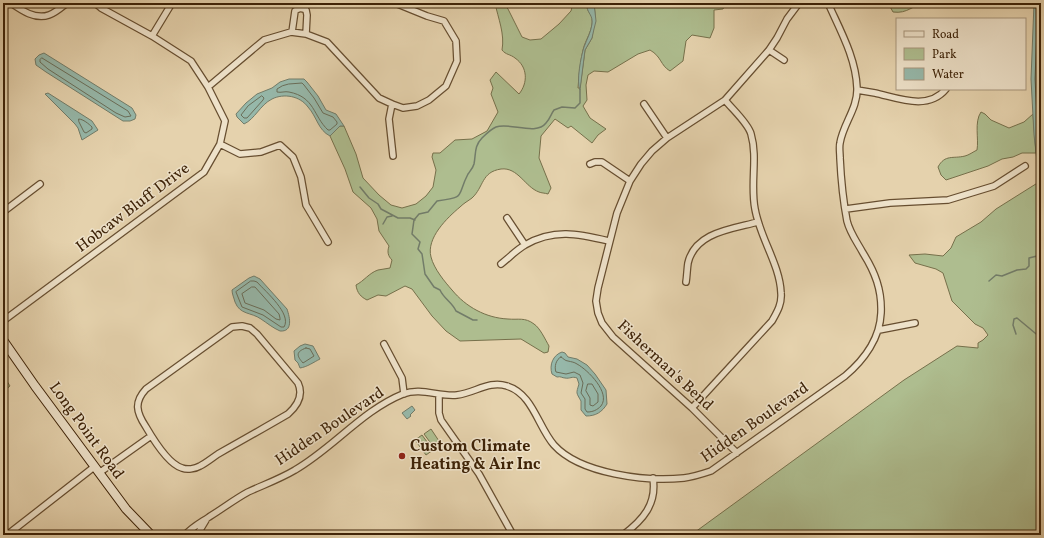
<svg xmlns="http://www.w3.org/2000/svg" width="1044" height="538" font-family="Vollkorn,serif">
<rect width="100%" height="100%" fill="#e5d2ad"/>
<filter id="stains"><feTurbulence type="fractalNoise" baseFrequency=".005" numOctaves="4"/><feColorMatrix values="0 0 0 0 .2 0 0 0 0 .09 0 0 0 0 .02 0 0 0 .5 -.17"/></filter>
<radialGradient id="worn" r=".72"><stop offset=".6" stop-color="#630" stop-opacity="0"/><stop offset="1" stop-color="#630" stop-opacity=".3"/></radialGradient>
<path fill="#aebd8f" stroke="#76704b" d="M 495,3 L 503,3 L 508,9 L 522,37 L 530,40 L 541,39 L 559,24 L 571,11 L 573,3 L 589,3 L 587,7 C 587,11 591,13 592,18 C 594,29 585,40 583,50 C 580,63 579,75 578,88 L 580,88 L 585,50 L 592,38 L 595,14 L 594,3 L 618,3 L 627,6 L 637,7 L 652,3 L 726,3 L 723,9 L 714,10 L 714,28 L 710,38 L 692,35 L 686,41 L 683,61 L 670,71 C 660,65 662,57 650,50 L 638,54 L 608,72 L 594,71 L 588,75 L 586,85 L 587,100 L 583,106 L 590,118 L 606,129 L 598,135 L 592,143 L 571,126 L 568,128 L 555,119 L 541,136 L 539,158 L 551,188 L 548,194 C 545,193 541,193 539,192 C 525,187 518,167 501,169 C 481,172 484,187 472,198 C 468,201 464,203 460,207 C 447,218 426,238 431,257 C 434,269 445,282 452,290 C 466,307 486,318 508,319 C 518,320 525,317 534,324 C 540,328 545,339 549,346 L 548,352 L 544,353 L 521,339 L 460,341 L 446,331 L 432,316 L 412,289 L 405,286 L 386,296 L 378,295 L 367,300 C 361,297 357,293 356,285 C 364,281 369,273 378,270 C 382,269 386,269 390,268 L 392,260 C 388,256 387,252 389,246 L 379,231 L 377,219 L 371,208 L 353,192 L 345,169 L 330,136 L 340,126 L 344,126 L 356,154 L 363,178 L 379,195 L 391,205 L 402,208 L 416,204 L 426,196 L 433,187 L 436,170 L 432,157 L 433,153 L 440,153 L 455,140 L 472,139 L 487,131 L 498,112 L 491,94 L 493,88 L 490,80 L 496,72 L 519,94 C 528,83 528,67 515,58 C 510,54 506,55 502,50 C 505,34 498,18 495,3 Z
M 888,3 L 926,3 C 912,5 908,14 893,12 Z
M 981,112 L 985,114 L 991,120 L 1009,128 L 1024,122 L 1033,114 L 1036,153 L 1022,153 L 1013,157 L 1002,159 L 988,166 L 946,180 L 941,175 L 938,167 C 945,154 953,159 965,156 C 969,155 973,152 977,150 C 979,139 974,122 981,112 Z
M 1039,182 L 1041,196 L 1041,535 L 811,535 L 809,533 L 806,535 L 691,535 L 904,380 L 957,346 L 978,348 L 978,343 L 983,340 L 988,335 L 983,328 L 975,324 L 952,301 L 943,273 L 936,269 L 915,263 L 909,255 L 925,254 L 943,256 L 951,248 L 956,237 L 981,222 L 996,209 Z
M 3,375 L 10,386 L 3,392 Z
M 431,429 L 441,444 L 435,449 L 424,434 Z
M 422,435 L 433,450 L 426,455 L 415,440 Z"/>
<path fill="#96b8aa" stroke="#727c69" d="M 589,3 L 594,3 L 596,21 L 594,29 L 592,38 L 585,50 L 580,90 C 576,82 581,56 584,47 C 587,39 591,32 592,24 C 593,15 588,14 587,7 Z
M 618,3 L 652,3 C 640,7 630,7 618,3 Z
M 1034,3 L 1041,3 L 1041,196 L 1034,135 L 1031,79 Z
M 44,53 L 132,108 L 136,115 L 135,119 L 130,121 L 123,121 L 46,72 L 36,65 L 35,59 L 39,55 Z
M 289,79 L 304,79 L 307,82 L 318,96 L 326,110 L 336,114 L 344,126 L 340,126 L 330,136 C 318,130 317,117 308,107 C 300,96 284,93 272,99 C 260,105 255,119 244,124 L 237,117 L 236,114 L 246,103 L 257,94 L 272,88 L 280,82 Z
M 48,93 L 92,121 L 98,130 L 82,140 L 78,128 L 75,124 L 45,94 Z
M 254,276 L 260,279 L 287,309 C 290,318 293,332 280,331 C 273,328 267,323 261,319 C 251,312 240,315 235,302 C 234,298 232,294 232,290 L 249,278 Z
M 305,344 L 313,346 L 320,359 C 314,362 307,367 300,368 L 298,363 L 295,360 L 294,351 L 300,346 Z
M 562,352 L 565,353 L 568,357 L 577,359 L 587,365 L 595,374 L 606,390 L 607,404 C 602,412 596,416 586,416 L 581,410 L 581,401 C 576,392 576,394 579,384 L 577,378 C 572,376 570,379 565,378 C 562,378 561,376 557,377 L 552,374 C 549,365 553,355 562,352 Z
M 412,406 L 415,410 L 410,415 L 411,416 L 407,419 L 402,413 Z"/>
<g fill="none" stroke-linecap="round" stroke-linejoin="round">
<path stroke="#6a6d58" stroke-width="1" d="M 1038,3 L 1035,79 L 1038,134 L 1041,161
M 1041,37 L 1040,79 L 1041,103
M 42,58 L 128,111 L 131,116 L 125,117 L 116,113 L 48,69 L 40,62 L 40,60 Z
M 289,84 L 302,83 L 304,85 L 314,98 L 323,113 L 333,117 L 337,122 L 337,124 L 330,130 L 328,130 C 313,116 315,97 289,92 C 285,91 281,93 277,92 L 277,89 L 282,86 Z
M 262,96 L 264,98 L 263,100 L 247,118 L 244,118 L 241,115 L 248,106 Z
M 79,119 C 83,119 89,124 92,127 L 92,129 L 86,133 L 84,132 L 79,122 Z
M 251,281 L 254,281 L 257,282 C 266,292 292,314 284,327 L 281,327 L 263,315 L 242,307 L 236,292 Z
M 252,287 L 255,287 L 279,314 L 280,318 L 280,320 L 276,319 L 264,310 L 245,303 L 242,294 Z
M 306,348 L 310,349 L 314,356 L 303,363 C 297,356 295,352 306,348 Z
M 561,357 C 563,358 565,361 568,361 C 572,362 574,362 577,364 C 588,370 611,393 601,406 C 597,410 593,412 587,412 L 585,409 L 585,399 L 581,393 L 583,383 L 580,375 L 574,372 L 566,374 L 556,372 C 554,367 556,359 561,357 Z
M 588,384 L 592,384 L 598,394 L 598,402 L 593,406 L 590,405 L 590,398 L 586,391 Z"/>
<path stroke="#727c69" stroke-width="1.5" d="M 360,187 L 369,198 L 378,204 L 381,209 L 398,218 L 410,218 L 415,220
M 383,224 L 387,217 L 392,216
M 989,281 L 996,275 L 1002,276 L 1017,270 L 1026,269 L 1029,266 L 1029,258 L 1041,255
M 477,320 L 473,320 L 456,311 C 452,302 444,299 440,290 L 434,287 L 425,274 L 422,254 L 418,249 L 420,242 L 412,234 L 414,220 L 419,214 L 428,212 L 437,201 C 467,197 456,197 468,174 C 470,171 473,168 474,164 C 476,154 474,146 482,138 C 486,134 491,129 496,127 C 510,122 536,136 546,123 C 550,119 551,114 554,110 L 562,107 L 575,108 L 580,103 L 580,90
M 1016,334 L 1013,325 L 1014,319 L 1017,318 L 1041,338"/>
<defs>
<path id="minor" d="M 11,3 C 21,10 35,20 49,15 C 55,13 62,7 67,3
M 292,32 L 295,11 C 299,8 301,8 306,10 L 307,15 L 306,34
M 152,36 L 172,3
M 769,50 L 784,60
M 208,87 L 264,40 L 291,32 L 306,34 L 327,42 L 379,98 L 392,104 L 389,119 L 393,156
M 857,90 C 863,91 869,92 875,93 C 898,98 928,111 946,89
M 392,104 L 403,108 L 417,106 L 429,100 L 446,86 L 457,61 L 456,41 L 444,21 L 427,16 L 395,3
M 644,104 L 667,138
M 220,144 L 240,154 L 261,152 L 280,145 L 293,157 L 301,177 L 306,205 L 328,242
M 590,164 L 595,162 L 602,162 L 630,181
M 846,209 L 890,203 L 948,200 L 994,186 L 1025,166
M 3,212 L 40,184
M 507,218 L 525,245
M 501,264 C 509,258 516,250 525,245 C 554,228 579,234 609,241
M 686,282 C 687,276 687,269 688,263 C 695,232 732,229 758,222
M 3,321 L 204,172 L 220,144 L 225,121 L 208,87 L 191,61 L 152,36 L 101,8 L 95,3
M 242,326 L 250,328 L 257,334 L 298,383 C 304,396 297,406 288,414 C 264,428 241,441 218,454 C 212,458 206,463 200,466 C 195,469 187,470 182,468 C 168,464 153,439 146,427 C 136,412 134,402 146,389 L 232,327 Z
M 879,330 L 915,323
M 384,344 L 402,378 L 404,394
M 439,395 L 439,413 L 441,420 L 479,474 L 513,535
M 692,408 L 772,321 C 777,312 782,304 781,293 C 780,265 760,238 755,209 C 750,184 758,158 751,134 C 748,123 732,109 725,100
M 737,453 L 692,408 L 613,337 L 602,323 L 598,313 L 596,301 L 598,288 L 617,213 L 630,181 L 641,164 L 652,151 L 667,138 L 725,100 L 769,50 L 777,38 L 787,19 L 799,3
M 99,473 L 151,436
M 7,535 L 94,467
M 185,535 C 192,527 200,523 209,517 C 222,509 235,499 248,492 C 263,485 280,479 295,470 C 332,449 363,410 403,394 C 421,387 439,397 457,395 C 475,393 489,380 507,386 C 533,394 538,427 554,445 C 580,474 647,482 684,478 C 693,477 702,474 711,471 L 845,376 C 864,360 880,338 881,313 C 882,290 875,272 863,253 C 857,242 850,233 847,221 C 843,200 841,179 840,158 C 840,153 839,147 840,143 C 843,124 858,108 857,88 C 856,58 840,30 828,3
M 197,535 L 206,520
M 623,535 C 643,520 657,504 653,478"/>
<path id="secondary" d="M 3,340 L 35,386 L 126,509 L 151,535"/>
</defs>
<use href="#minor" stroke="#674e30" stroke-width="8"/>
<use href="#secondary" stroke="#3d2207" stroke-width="10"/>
<use href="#minor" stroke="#eee2ca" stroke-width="5.5"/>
<use href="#secondary" stroke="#eee2ca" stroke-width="8"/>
</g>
<circle fill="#8f2418" stroke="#eee2ca" stroke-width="1.5" cx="402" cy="456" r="4"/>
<g text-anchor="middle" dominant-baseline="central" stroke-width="3" stroke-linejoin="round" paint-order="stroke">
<g font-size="16" fill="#3d2207" stroke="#eee2ca">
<text transform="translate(133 208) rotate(-37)">Hobcaw Bluff Drive</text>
<text transform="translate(665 366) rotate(43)">Fisherman's Bend</text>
<text transform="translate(755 423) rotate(-35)">Hidden Boulevard</text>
<text transform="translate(330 427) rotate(-34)">Hidden Boulevard</text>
<text transform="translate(86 431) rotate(54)">Long Point Road</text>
</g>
<g font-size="16" font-weight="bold" fill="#3d2207" stroke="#eee2ca" text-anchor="start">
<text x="410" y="447">Custom Climate<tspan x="410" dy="18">Heating &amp; Air Inc</tspan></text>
</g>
</g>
<rect width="1044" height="538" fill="none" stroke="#e5d2ad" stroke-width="16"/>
<rect x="4" y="4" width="1036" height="530" fill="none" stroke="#3d2207" stroke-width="2"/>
<rect x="8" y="8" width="1028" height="522" fill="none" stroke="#3d2207"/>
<rect x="896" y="18" width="130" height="72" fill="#eee2ca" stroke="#a7957c"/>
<rect x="904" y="31" width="20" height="6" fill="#eee2ca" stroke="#a7957c"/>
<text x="932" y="38" font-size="12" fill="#3d2207">Road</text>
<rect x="904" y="48" width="20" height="12" fill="#aebd8f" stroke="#a7957c"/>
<text x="932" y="58" font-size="12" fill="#3d2207">Park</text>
<rect x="904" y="68" width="20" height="12" fill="#96b8aa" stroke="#a7957c"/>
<text x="932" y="78" font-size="12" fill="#3d2207">Water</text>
<rect width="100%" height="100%" filter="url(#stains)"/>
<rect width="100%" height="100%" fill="url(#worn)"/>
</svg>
